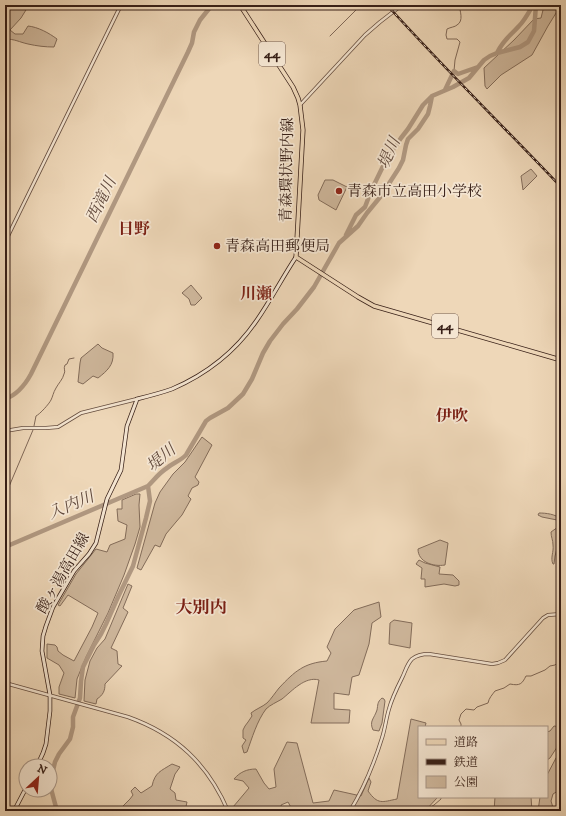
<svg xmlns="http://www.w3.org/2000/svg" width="566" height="816" font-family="'IM FELL DW Pica','Noto Serif JP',serif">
<rect width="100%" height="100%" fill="#eed7b8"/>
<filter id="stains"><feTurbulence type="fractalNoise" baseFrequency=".005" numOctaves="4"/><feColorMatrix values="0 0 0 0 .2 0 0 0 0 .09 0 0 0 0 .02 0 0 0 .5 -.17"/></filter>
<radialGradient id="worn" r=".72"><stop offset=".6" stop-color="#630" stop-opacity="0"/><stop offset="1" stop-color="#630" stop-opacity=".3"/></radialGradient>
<path fill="#cfb89d" stroke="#836c5a" d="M 5,5 L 29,5 L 21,18 L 10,30 L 15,34 L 23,34 L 28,26 C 38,27 49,33 57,39 L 54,47 C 45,47 37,46 28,44 C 19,42 15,39 5,39 Z
M 546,5 L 561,5 L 548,26 L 532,55 L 501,75 L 487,89 L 485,86 L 484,68 L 514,40 L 534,19 L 541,18 L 543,10 Z
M 531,169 L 537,176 L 523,190 L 521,176 Z
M 325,180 L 333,180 L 347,187 L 336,210 L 319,200 L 318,195 Z
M 191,285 L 202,298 L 195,305 L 191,305 L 189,299 L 182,293 Z
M 98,344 L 102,348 L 113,353 C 114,365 107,371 98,378 L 93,376 L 83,384 L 78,382 L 80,363 L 81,358 Z
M 202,437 L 212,445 L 195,477 L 199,482 L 198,485 L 192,488 L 188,496 L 191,499 L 182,515 L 176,522 L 166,534 L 160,547 L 155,545 L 141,570 L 137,568 L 155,503 L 160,492 L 173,474 L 185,462 Z
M 136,494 L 140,494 L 139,505 L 140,527 L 135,544 L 124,575 L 108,613 L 86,657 L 77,679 L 75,698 L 59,694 L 59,687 L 64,673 L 59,665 L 47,658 L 47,644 L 55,645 L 57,647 L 58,651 L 63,655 L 74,661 L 92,627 L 98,613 L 68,595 L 60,606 L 58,605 L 76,574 L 96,549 L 107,552 L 110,545 L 125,539 L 127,525 L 118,521 L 117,509 L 122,509 L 122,500 Z
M 539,513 C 546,513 555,514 561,519 L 561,534 L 555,556 L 554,564 L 553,564 C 550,558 554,552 553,545 C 553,540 551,537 551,532 L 558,527 L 559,523 L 557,520 L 542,517 L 538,515 Z
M 440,540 L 448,543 L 445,565 C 433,567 418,562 418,549 Z
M 419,560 L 425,563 L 440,567 L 439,574 L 453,575 L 459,581 L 459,585 L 455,586 L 444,584 L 425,587 L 425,579 L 421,579 L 422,568 L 416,564 Z
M 128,584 L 132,586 L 123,608 L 128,612 L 111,648 L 117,651 L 118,664 L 122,666 L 105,684 C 105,691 103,695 97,699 L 96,704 L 84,701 L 85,680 L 90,661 L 97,648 L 105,639 Z
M 379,602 L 381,617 L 372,623 L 369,644 L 359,675 L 352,677 L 349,695 L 334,693 L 334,709 L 350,710 L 349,723 L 311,723 L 319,680 C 305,676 292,691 282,699 C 277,702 270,705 266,709 C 257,721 252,738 247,752 L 244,753 L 242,746 L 246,740 L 243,738 L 243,730 L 245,726 L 248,722 L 252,716 L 251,713 C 256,709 262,707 267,703 C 271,699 275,693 279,688 C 295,671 304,663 327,661 L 331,653 L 327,647 L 335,629 L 354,610 Z
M 394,620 L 412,623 L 410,648 L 389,644 L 390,623 Z
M 382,698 L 384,699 L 385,701 L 382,723 L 379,731 L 373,730 C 369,721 374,719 377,710 C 378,705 377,702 382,698 Z
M 411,719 L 426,723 L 425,727 L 419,727 L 419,797 L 437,797 L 437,798 L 425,811 L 293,811 L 288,802 L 281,805 L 283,811 L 220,811 L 233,807 L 249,788 L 243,781 L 234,779 C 240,772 247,769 256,769 L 264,783 L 269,789 L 276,787 L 274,769 L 287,742 L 297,743 L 313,803 L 329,801 L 334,790 L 361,796 L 369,778 L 371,782 L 368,791 C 378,805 382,802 397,799 Z
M 554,726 L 561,727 L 561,741 L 550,758 L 547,760 L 547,732 L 550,731 Z
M 561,752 L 561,789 L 553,794 L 551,801 L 554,811 L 538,811 L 540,797 L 547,797 L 547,775 L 556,758 Z
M 172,764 L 180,767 L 175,774 L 170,789 L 175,793 L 176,800 L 187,802 L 185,811 L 118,811 L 130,799 L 133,795 L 131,791 L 135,787 L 141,793 L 152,786 C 155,772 161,771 172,764 Z
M 495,797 L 531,797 L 532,811 L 494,811 Z"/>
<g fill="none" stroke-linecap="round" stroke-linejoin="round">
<path stroke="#806857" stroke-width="1" d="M 330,36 L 361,5
M 454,71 L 455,60 L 460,42 L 457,39 L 447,39 L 446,35 L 447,29 C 451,27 455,27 457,25 C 464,21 460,11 459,5
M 34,426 L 36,416 C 40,414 49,404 51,400 C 53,396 53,393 56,388 C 58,384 63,379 64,374 C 66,371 63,369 65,365 L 67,364 L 69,359 L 74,358
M 5,496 L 33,430
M 461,726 L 461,724 L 459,720 L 461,714 L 466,709 L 474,710 L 477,707 L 488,703 C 489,698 492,695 495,691 L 504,688 L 510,684 C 520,686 522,684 526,676 L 531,676 L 545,670 L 550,666 L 555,665 L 561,659
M 427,811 L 429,808 L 434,805 L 441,799 L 441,797"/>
<path stroke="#b09881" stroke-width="4.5" d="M 497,53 C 503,40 510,36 519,26 C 525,20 529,12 533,5
M 445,90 L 454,71 L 458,74 L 478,67
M 346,235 L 356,215 L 365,207 L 371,191 L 386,160 L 401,138 L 408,129 L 423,105 L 432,96 L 453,87 L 469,78 L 484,60 L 490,56 L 497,53 L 520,47 L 528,42 L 534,31 L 536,5
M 5,399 C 17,395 25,385 31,374 L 188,52 L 192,43 L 194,32 L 200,20 L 212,5
M 5,547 L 148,486
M 50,783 L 55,762 L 59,754 L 70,739 L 73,727 L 73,717 L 80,698 L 81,681 L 83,667 L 94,645 L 101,634 L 106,624 L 118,597 L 133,566 L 146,518 L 150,501 L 148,486 C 154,480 159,473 167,468 C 173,463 180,461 186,455 L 206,421 L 210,418 L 228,408 L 243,394 L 252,379 L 263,353 L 270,341 L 283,324 L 297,309 L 314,287 L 339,243 L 358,226 L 367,213 L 381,196 L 399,168 L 403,160 L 406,145 L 408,139 L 418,129 L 428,114 L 430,106 L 432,96
M 50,785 L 57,811"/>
<defs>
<path id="tertiary" d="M 300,105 L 365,35 L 380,22 L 402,5
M 5,242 L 121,5
M 5,431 L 23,428 L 46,428 L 58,427 L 81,413 L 137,399
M 5,683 L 128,717 C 176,734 208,764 228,811
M 350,811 C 364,788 374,764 382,738 C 385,729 386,719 389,709 C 392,698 397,688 402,678 C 405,672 407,664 412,659 C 417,655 423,654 429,654 L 492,664 L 498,663 L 505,660 L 543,618 L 548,615 L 561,614"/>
<path id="secondary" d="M 37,766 L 43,753 L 46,744 L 50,711 L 50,695 L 42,651 L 43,636 L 46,626 L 53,607 L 74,571 L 89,554 L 96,543 L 107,499 L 121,470 L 127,426 L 136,402 L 137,399 C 149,396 161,393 172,389 C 207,374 236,351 257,320 C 271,300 282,278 296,257
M 14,811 L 26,788"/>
<path id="primary" d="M 240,5 L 293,87 L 298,98 L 300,105 L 303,130 L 296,257 L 358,297 L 374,306 L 561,360"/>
</defs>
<use href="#tertiary" stroke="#654d3f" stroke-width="4"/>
<use href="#secondary" stroke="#371f17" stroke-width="4.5"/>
<use href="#primary" stroke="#371f17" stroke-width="5"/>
<use href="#tertiary" stroke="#f4e5d1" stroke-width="2.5"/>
<use href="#secondary" stroke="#f4e5d1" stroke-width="3"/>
<use href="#primary" stroke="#eed7b8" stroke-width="3.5"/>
<defs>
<path id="rail" d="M 387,5 C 443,67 503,126 561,187"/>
</defs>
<use href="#rail" stroke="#371f17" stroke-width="2.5"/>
<use href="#rail" stroke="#f4e5d1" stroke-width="1" stroke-dasharray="3" stroke-linecap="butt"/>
</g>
<g fill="#8f2418" stroke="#f4e5d1" stroke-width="1.5">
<circle cx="339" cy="191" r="4"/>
<circle cx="217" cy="246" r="4"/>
</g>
<g text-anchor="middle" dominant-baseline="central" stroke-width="3.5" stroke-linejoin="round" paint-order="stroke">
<g fill="#f4e5d1" stroke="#705a4f" stroke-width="1">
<rect x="259" y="42" width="26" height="24" rx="3"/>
<rect x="432" y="314" width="26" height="24" rx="3"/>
</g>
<g font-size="14" font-weight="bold" fill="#371f17">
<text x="272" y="54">44</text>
<text x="445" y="326">44</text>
</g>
<g font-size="15" fill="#371f17" stroke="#f4e5d1">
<text transform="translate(287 170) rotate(-89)">青森環状野内線</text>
<text transform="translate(63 573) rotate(-60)">酸ヶ湯高田線</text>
</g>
<g font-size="15" fill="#371f17" stroke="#f4e5d1" text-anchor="start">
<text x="347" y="191">青森市立高田小学校</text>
<text x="225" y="246">青森高田郵便局</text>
</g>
<g font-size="16" font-style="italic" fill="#61493c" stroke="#f4e5d1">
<text transform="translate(389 153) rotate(-66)">堤川</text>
<text transform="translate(101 200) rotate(-64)">西滝川</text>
<text transform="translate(161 458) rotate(-40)">堤川</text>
<text transform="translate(71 505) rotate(-23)">入内川</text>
</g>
<g font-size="16" font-weight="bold" fill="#7a1f14" stroke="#f4e5d1">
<text x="134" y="229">日野</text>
<text x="256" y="294">川瀬</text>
<text x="452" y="416">伊吹</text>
</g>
<g font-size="17" font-weight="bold" fill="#7a1f14" stroke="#f4e5d1">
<text x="201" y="608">大別内</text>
</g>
</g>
<rect width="566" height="816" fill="none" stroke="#eed7b8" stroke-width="20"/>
<rect x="6" y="6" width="554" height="804" fill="none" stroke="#371f17" stroke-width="2"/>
<rect x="10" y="10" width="546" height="796" fill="none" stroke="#371f17"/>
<rect x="418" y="726" width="130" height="72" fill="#f4e5d1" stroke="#a89687"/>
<rect x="426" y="739" width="20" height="6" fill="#eed7b8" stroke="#a89687"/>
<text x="454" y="746" font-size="12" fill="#371f17">道路</text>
<rect x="426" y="759" width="20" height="6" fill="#371f17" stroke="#a89687"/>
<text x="454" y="766" font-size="12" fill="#371f17">鉄道</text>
<rect x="426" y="776" width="20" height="12" fill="#cfb89d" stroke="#a89687"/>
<text x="454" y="786" font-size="12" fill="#371f17">公園</text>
<g transform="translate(38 778) rotate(26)"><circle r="19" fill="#f4e5d1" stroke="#a89687"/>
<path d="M0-3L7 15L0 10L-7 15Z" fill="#8f2418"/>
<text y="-6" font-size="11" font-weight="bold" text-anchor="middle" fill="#371f17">N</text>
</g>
<rect width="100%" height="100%" filter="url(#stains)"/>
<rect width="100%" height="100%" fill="url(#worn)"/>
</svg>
